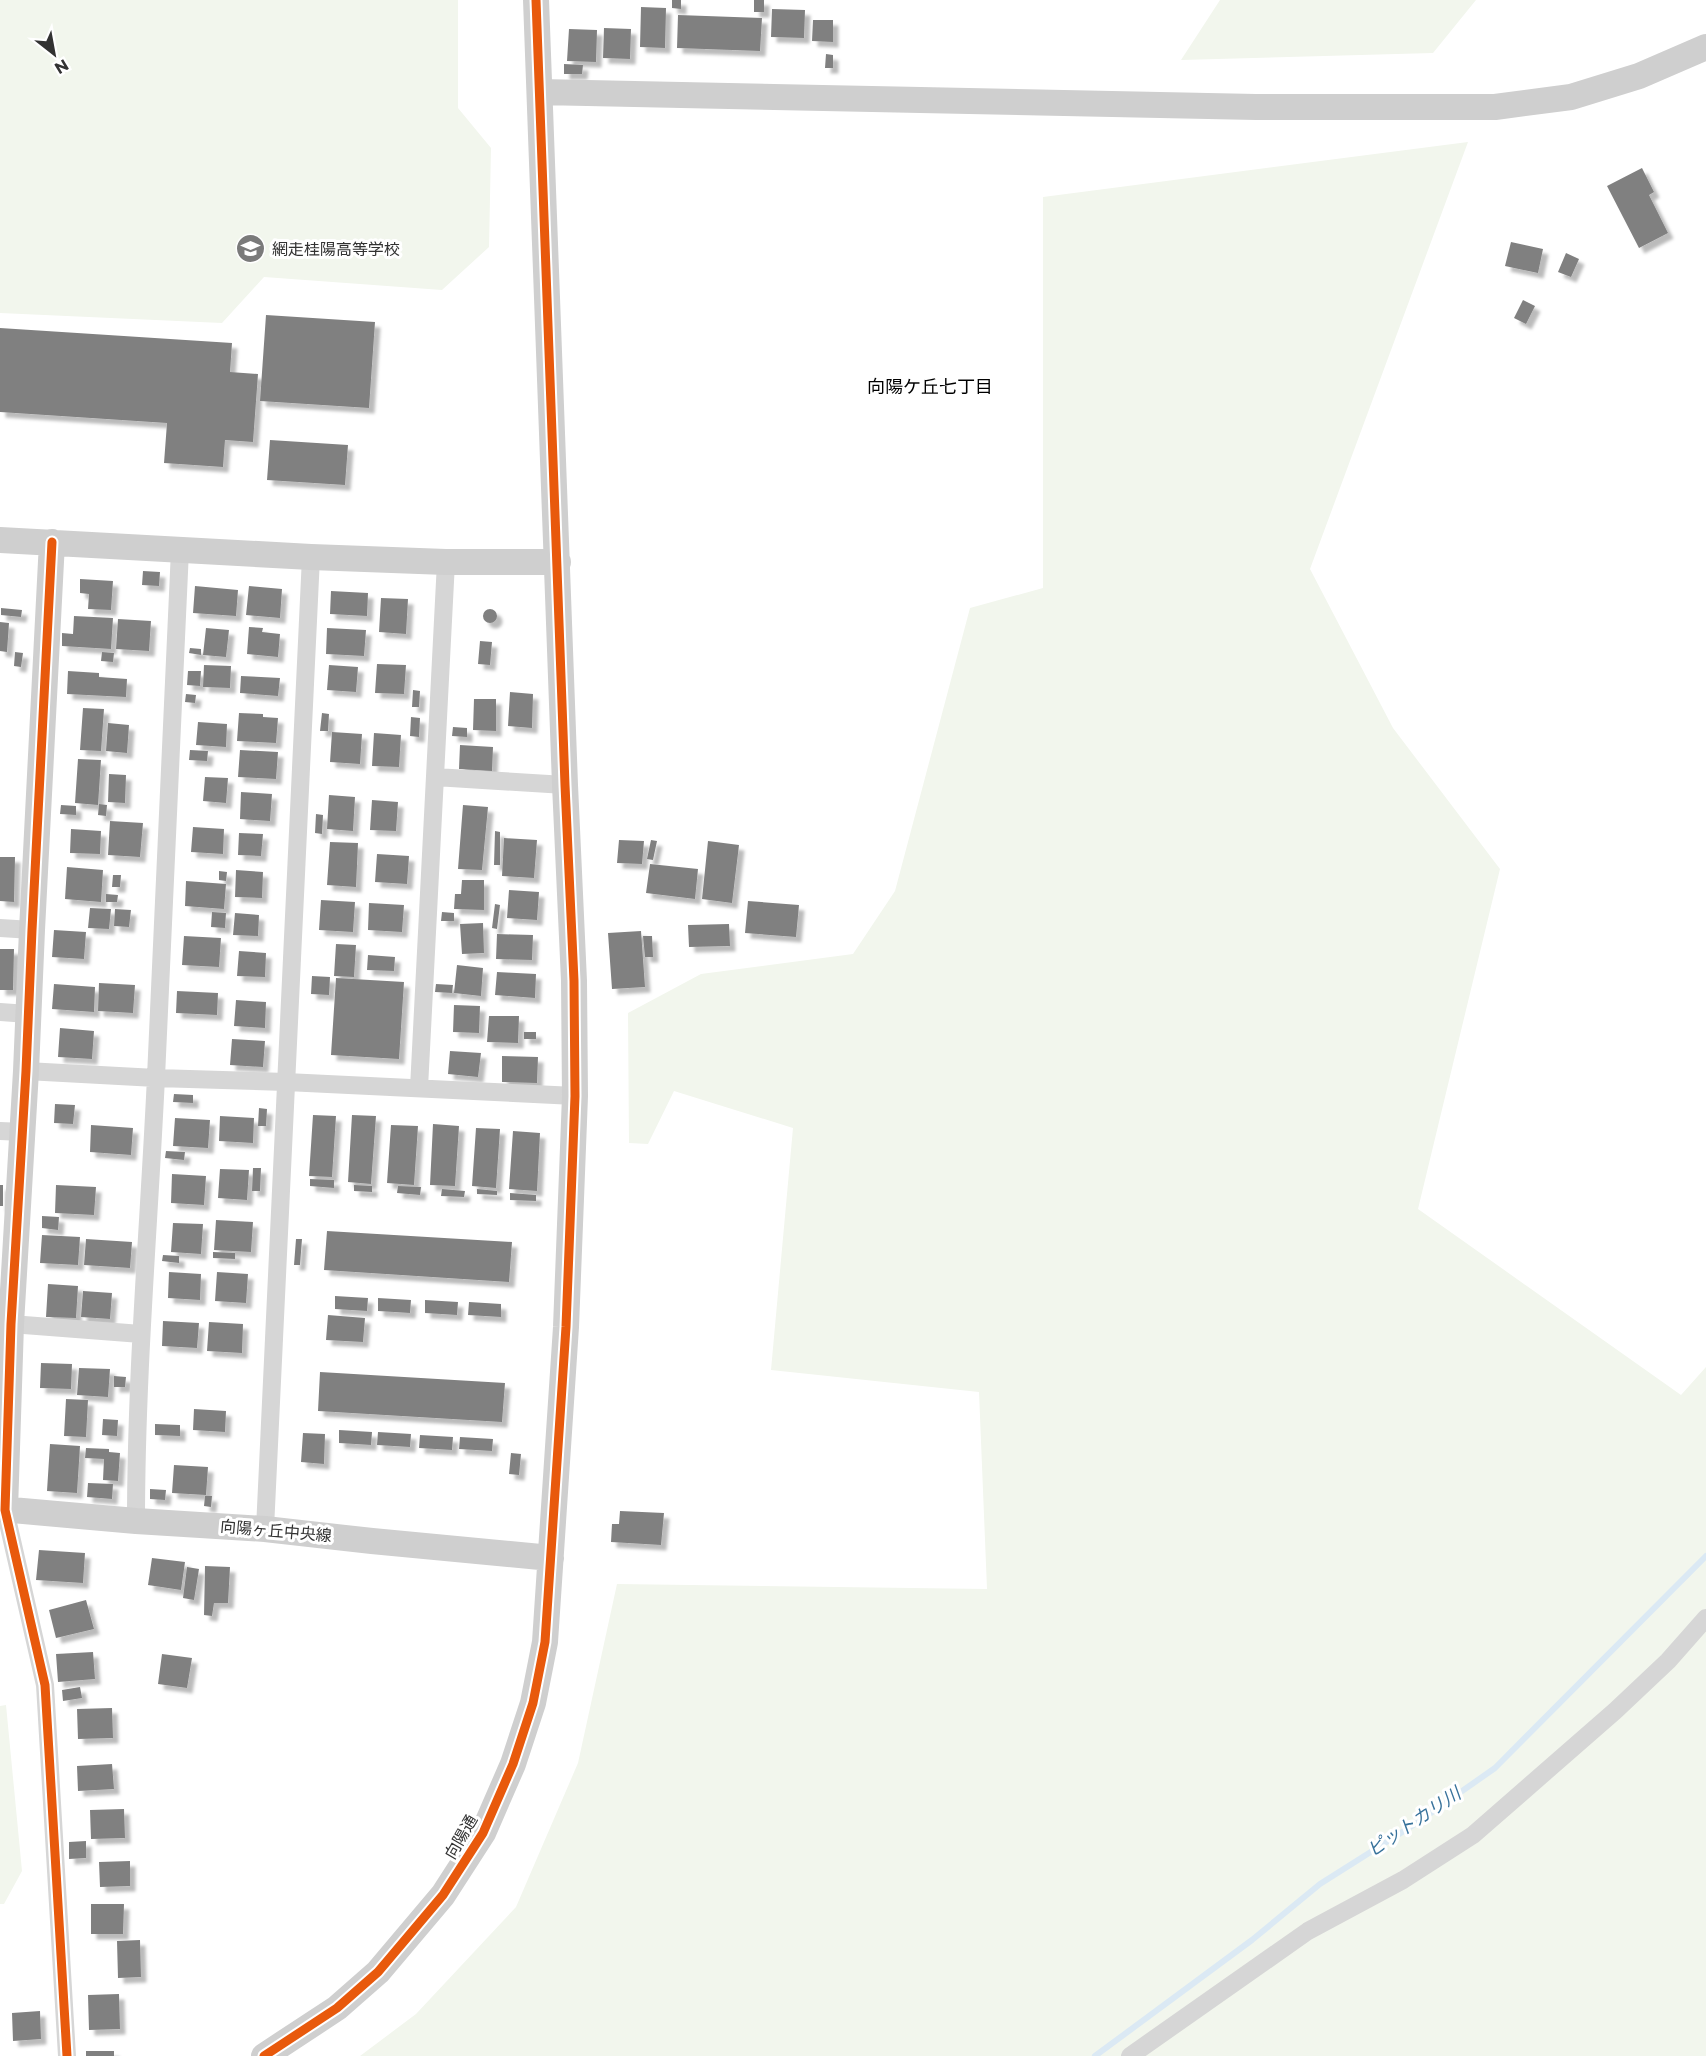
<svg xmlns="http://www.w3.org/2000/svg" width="1706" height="2056" font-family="Montserrat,'Noto Sans JP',sans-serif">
<defs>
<filter id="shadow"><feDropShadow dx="5.5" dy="5.5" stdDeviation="1.5" flood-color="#0004"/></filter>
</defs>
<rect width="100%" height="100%" fill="#fff"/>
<path fill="#f2f6ed" d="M 0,0 L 458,0 L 458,108 L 491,148 L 489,247 L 442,290 L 264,277 L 222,323 L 0,313 Z
M 1220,0 L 1476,0 L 1433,53 L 1181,60 Z
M 1468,142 L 1310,569 L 1393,728 L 1500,869 L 1418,1209 L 1681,1395 L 1706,1367 L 1706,2056 L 360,2056 L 416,2014 L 516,1907 L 578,1763 L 617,1584 L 987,1589 L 979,1392 L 771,1370 L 793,1128 L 674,1091 L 648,1144 L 629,1143 L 628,1013 L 701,974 L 853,954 L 895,891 L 970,608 L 1043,588 L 1043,197 Z
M 6,1705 L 22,1871 L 4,1904 L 0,1904 L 0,1706 Z"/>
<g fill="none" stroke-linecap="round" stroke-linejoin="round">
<path stroke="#dbe9f4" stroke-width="6" d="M 1095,2056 L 1252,1940 L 1320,1884 L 1415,1824 L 1495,1768 L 1706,1556"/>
</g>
<path fill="#808080" filter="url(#shadow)" d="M 672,0 L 681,0 L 681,9 L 672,8 Z
M 754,0 L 764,0 L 764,12 L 754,12 Z
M 641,7 L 666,8 L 665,48 L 640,47 Z
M 772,9 L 805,10 L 804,38 L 771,37 Z
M 678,15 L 762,18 L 760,51 L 677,48 Z
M 813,20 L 833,20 L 833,42 L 812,41 Z
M 604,28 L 631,29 L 630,59 L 603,58 Z
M 569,29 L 597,30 L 596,62 L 567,61 Z
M 826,54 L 833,55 L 833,68 L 825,68 Z
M 564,64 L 583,65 L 582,74 L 564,74 Z
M 1642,168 L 1654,192 L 1649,195 L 1668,233 L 1639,248 L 1607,186 Z
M 1511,242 L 1543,249 L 1538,273 L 1505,266 Z
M 1566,253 L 1579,259 L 1571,277 L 1558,272 Z
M 1523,300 L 1535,306 L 1526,324 L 1514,318 Z
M 266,315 L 375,322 L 369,408 L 260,401 Z
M 0,328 L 232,343 L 230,372 L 258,374 L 253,442 L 225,440 L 223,467 L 164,463 L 167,423 L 0,412 Z
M 270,440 L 348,445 L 345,485 L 267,480 Z
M 143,571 L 160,572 L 159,586 L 142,585 Z
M 80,579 L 113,581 L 111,610 L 88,609 L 89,594 L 80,593 Z
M 195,586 L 238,590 L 236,616 L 193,613 Z
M 249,586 L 282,589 L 280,618 L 246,615 Z
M 331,591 L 368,593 L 367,616 L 330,614 Z
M 381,598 L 408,599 L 406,634 L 379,632 Z
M 1,608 L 22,610 L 21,617 L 1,615 Z
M483 616a7 7 0 1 1 14 0a7 7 0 1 1-14 0Z
M 74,616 L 113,618 L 111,649 L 62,646 L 62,633 L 73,634 Z
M 118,619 L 151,621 L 149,651 L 116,649 Z
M 0,622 L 9,623 L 7,652 L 0,651 Z
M 249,627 L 263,628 L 262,632 L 280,634 L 278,657 L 247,654 Z
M 206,628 L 229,630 L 226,657 L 203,655 Z
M 327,628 L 366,630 L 364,656 L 326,654 Z
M 480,641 L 492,642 L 490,665 L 478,664 Z
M 190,648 L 201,649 L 201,655 L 189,653 Z
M 15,652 L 23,653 L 21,667 L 14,666 Z
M 102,652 L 114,653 L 113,662 L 101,661 Z
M 377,664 L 406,665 L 404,694 L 375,693 Z
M 204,665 L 231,666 L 230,688 L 203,687 Z
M 329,665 L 358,667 L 356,692 L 327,690 Z
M 68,671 L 99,673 L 99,677 L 127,679 L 126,697 L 67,694 Z
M 188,671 L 201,671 L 200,686 L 187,685 Z
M 241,676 L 280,678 L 278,696 L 240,693 Z
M 413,690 L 420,691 L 419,707 L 412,707 Z
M 510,692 L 533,694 L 532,728 L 508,726 Z
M 186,694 L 196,695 L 195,703 L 185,702 Z
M 474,699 L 496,699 L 496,731 L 473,730 Z
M 83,708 L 104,709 L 101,751 L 80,750 Z
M 239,713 L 263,714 L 263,717 L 278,718 L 276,743 L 237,741 Z
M 322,713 L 329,714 L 328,731 L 320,731 Z
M 411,717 L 420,718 L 419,737 L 410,736 Z
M 198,722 L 227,724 L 226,747 L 196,745 Z
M 108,723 L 129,725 L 127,753 L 106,751 Z
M 453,727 L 467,728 L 467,737 L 452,736 Z
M 332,732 L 362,734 L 360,764 L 330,762 Z
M 374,733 L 401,735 L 399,767 L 372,766 Z
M 460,745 L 493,747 L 492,771 L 459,769 Z
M 190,750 L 208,751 L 207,761 L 189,760 Z
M 240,750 L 278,752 L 276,779 L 238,777 Z
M 78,759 L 101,760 L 98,805 L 75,803 Z
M 109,774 L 126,775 L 125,803 L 108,802 Z
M 205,777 L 228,778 L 226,803 L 203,801 Z
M 241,792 L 272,794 L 270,821 L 240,819 Z
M 329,795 L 355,797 L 353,831 L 327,829 Z
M 372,800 L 398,802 L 396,831 L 370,830 Z
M 99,804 L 107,805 L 106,816 L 98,815 Z
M 61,805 L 76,806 L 76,815 L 60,814 Z
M 463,805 L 488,807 L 482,870 L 458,869 Z
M 316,814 L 323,815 L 322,834 L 315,833 Z
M 110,821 L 143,823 L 140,857 L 108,855 Z
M 193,827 L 224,829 L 223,854 L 191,852 Z
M 71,829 L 101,831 L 100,854 L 70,853 Z
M 495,831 L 500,832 L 500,865 L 494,865 Z
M 239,833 L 263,834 L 261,856 L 238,855 Z
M 504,838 L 537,840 L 534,878 L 502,876 Z
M 619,840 L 644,841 L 642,864 L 617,863 Z
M 651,840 L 657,841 L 653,860 L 647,859 Z
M 708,841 L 739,845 L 732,903 L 702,899 Z
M 330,842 L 358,843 L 356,887 L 327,885 Z
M 377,854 L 409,856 L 407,884 L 375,882 Z
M 0,857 L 15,857 L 14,902 L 0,901 Z
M 650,864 L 698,869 L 695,899 L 646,893 Z
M 67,867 L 103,870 L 101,902 L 65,899 Z
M 236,870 L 263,872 L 262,898 L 235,897 Z
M 219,871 L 227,872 L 226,881 L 219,880 Z
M 113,875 L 121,875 L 120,887 L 112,887 Z
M 462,880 L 484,880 L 484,910 L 454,909 L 455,894 L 461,894 Z
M 186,881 L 226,884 L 224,909 L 185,906 Z
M 509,890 L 539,892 L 537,920 L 507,918 Z
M 106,894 L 118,895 L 117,902 L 106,902 Z
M 321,900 L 355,902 L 353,932 L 319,930 Z
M 748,901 L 799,905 L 796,937 L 745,933 Z
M 369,903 L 404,905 L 402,932 L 368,930 Z
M 495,904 L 500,905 L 497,929 L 492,928 Z
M 90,908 L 111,909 L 109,929 L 88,928 Z
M 115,909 L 131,910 L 129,927 L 114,926 Z
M 212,912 L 226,913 L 225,928 L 211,927 Z
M 442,912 L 454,913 L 454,921 L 441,921 Z
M 235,913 L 259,915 L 258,936 L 233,935 Z
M 483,923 L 484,953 L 462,954 L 460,924 Z
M 729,924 L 730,946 L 689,947 L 688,925 Z
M 54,930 L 86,932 L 84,959 L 52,957 Z
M 641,931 L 645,987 L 612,989 L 608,933 Z
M 497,934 L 533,935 L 532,960 L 496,959 Z
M 184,936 L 221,938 L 219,967 L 182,965 Z
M 643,936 L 652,936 L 653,957 L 645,957 Z
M 336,944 L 356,945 L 354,977 L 334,976 Z
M 0,949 L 14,949 L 13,990 L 0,990 Z
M 239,951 L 266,953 L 265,977 L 237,976 Z
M 368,955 L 395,957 L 394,971 L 367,970 Z
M 457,965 L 483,968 L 481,996 L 454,993 Z
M 497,972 L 536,974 L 535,998 L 495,995 Z
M 312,976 L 330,977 L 329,995 L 311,994 Z
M 336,978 L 404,982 L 399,1059 L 331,1055 Z
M 99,983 L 135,985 L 133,1013 L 98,1011 Z
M 54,984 L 95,987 L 94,1012 L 52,1009 Z
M 436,984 L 453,985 L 452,993 L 435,992 Z
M 177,991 L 218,993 L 217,1015 L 176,1013 Z
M 236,1000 L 266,1002 L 265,1028 L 234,1026 Z
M 454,1005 L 480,1006 L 479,1033 L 453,1032 Z
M 489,1016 L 519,1016 L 518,1043 L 487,1042 Z
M 60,1028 L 94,1031 L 92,1059 L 58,1057 Z
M 524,1032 L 536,1032 L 536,1039 L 524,1039 Z
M 232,1039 L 265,1041 L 263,1067 L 230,1065 Z
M 450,1051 L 481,1053 L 478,1077 L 448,1074 Z
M 502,1056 L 538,1057 L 537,1083 L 502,1082 Z
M 174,1094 L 193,1095 L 193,1103 L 173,1102 Z
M 55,1104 L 75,1105 L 73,1124 L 54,1123 Z
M 259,1108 L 267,1109 L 266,1126 L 258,1126 Z
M 313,1115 L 336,1116 L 332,1177 L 309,1176 Z
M 352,1115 L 376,1116 L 371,1184 L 348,1182 Z
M 220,1116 L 254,1118 L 253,1143 L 219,1141 Z
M 175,1118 L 210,1120 L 208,1148 L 173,1146 Z
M 433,1124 L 459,1126 L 455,1186 L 430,1185 Z
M 91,1125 L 133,1128 L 131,1155 L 90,1152 Z
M 391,1125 L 418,1126 L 414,1185 L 387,1183 Z
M 476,1128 L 500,1129 L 496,1188 L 472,1186 Z
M 513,1131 L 540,1133 L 537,1191 L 509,1189 Z
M 166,1151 L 185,1152 L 184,1160 L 165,1158 Z
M 253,1168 L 261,1168 L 260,1191 L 252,1191 Z
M 220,1169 L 249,1170 L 247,1200 L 218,1198 Z
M 172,1174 L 206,1176 L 204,1205 L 171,1203 Z
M 310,1179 L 334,1180 L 334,1188 L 310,1186 Z
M 0,1185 L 3,1185 L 3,1206 L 0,1206 Z
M 56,1185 L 96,1187 L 94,1215 L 55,1213 Z
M 354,1185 L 372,1186 L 372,1192 L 354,1191 Z
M 398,1186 L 421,1187 L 420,1195 L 397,1193 Z
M 442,1189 L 465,1191 L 464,1197 L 441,1196 Z
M 477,1189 L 497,1191 L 497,1195 L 477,1194 Z
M 510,1193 L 536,1195 L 536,1201 L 510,1200 Z
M 42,1216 L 59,1217 L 58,1230 L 42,1228 Z
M 216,1220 L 253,1222 L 251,1252 L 214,1250 Z
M 173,1223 L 203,1224 L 201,1254 L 171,1252 Z
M 327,1231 L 512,1242 L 509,1282 L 324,1270 Z
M 42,1235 L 80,1237 L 78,1265 L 40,1263 Z
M 86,1239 L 132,1242 L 130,1268 L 84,1265 Z
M 296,1239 L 302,1239 L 300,1265 L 294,1265 Z
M 213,1252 L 235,1253 L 235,1259 L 213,1258 Z
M 163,1255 L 179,1256 L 179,1263 L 162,1261 Z
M 169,1272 L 201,1274 L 200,1300 L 168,1298 Z
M 217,1272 L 248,1274 L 246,1303 L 215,1301 Z
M 48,1284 L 78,1286 L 76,1318 L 46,1317 Z
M 83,1291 L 112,1293 L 110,1319 L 81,1317 Z
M 335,1296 L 368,1298 L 367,1311 L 335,1309 Z
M 378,1298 L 411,1300 L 410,1313 L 378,1311 Z
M 425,1300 L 458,1302 L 457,1315 L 425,1313 Z
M 469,1302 L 501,1304 L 501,1317 L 468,1315 Z
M 328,1315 L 365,1318 L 363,1342 L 326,1340 Z
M 163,1321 L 199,1323 L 197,1348 L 162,1346 Z
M 209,1322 L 243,1324 L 242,1353 L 207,1351 Z
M 41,1363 L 72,1364 L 71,1389 L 40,1388 Z
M 79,1368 L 110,1369 L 108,1397 L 77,1395 Z
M 320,1372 L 505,1383 L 502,1422 L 318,1411 Z
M 114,1376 L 126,1377 L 125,1387 L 114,1387 Z
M 66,1399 L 88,1400 L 86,1437 L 64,1436 Z
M 194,1409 L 226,1411 L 225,1432 L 193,1430 Z
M 103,1419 L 118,1420 L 117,1436 L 102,1435 Z
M 155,1424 L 180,1425 L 180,1436 L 155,1435 Z
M 339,1430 L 372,1432 L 371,1445 L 339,1443 Z
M 378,1432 L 411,1434 L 410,1447 L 377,1445 Z
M 303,1433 L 325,1434 L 324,1464 L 301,1462 Z
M 420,1435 L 453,1437 L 452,1450 L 419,1448 Z
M 460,1437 L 493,1439 L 492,1451 L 459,1449 Z
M 50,1444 L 80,1446 L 77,1493 L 47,1491 Z
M 86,1448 L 109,1449 L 109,1452 L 120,1453 L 118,1481 L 103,1480 L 104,1459 L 85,1458 Z
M 511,1453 L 521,1454 L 519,1475 L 509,1474 Z
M 174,1465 L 208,1467 L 206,1495 L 172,1493 Z
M 88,1483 L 113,1484 L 112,1499 L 87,1497 Z
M 150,1489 L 166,1490 L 165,1500 L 150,1499 Z
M 205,1496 L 212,1496 L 211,1507 L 204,1506 Z
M 620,1511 L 664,1513 L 661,1545 L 611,1542 L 612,1524 L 619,1524 Z
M 39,1550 L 85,1553 L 83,1583 L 36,1580 Z
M 152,1558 L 185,1562 L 181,1590 L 148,1585 Z
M 205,1566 L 230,1567 L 228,1603 L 214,1603 L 212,1616 L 204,1615 Z
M 187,1567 L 199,1569 L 194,1600 L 183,1598 Z
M 86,1600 L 94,1629 L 56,1638 L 49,1610 Z
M 93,1652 L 95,1679 L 58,1682 L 56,1654 Z
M 162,1654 L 192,1658 L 187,1688 L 158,1684 Z
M 80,1687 L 82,1698 L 63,1701 L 62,1690 Z
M 112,1708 L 113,1738 L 78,1739 L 77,1709 Z
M 112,1764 L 114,1789 L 78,1791 L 77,1766 Z
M 124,1809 L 125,1838 L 91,1839 L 90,1810 Z
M 86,1841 L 86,1858 L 69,1859 L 69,1842 Z
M 130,1861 L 130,1886 L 100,1887 L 99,1862 Z
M 91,1904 L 124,1904 L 123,1934 L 91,1934 Z
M 140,1940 L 141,1977 L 118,1978 L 117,1941 Z
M 119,1994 L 120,2029 L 89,2030 L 88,1995 Z
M 40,2011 L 41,2039 L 13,2041 L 12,2013 Z
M 86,2051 L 114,2051 L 114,2056 L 86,2056 Z"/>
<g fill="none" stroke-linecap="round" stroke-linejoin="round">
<path stroke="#d6d6d6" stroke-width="18" d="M 435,777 L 565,785
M 0,928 L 32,930
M 0,1012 L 28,1014
M 26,1071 L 156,1078 L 286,1082 L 575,1096
M 419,1088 L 446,562
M 0,1131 L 23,1132
M 11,1324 L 141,1334
M 5,1510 L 45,1685 L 67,2056
M 136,1521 C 136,1373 149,1225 156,1077 C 165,901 172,725 180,550
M 265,1529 L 311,557
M 1130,2056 L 1308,1931 L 1403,1880 L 1473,1835 L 1615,1711 L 1668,1661 L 1706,1618"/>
<path stroke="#cfcfcf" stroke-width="26" d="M 540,92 L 1256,107 L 1495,107 L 1571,97 L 1639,76 L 1706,47
M 0,540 L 311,557 L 446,562 L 558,562
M 0,1509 L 136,1521 L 265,1529 L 372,1541 L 551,1558
M 5,1510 L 11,1324 L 26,1071 L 32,930 L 52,542
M 264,2056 L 337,2008 L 378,1972 L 443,1895 L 483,1833 L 513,1764 L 533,1703 L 545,1642 L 566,1327 L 575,1096 L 574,981 L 565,785 L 536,0"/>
<defs>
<path id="cycleway" d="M 52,542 L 32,930 L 26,1071 L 11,1324 L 5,1510 L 45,1685 L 67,2056
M 264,2056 L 337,2008 L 378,1972 L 443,1895 L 483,1833 L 513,1764 L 533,1703 L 545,1642 L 566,1327 L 575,1096 L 574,981 L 565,785 L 536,0"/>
</defs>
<use href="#cycleway" stroke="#fff" stroke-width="13"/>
<use href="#cycleway" stroke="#e8590c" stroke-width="9"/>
</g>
<defs>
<symbol id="school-disc" viewBox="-11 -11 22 22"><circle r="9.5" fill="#7a7a7a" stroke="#fff"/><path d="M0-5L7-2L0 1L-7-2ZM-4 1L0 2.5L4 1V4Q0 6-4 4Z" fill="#fff"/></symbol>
</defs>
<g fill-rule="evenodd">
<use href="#school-disc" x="234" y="232" width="33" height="33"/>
</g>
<g text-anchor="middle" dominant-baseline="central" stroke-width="6" stroke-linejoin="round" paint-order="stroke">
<g font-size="16" fill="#323232" stroke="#fff" text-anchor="start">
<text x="272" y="249">網走桂陽高等学校</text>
</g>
<g font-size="16" fill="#323232" stroke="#fff">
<text transform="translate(276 1531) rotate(5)">向陽ヶ丘中央線</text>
<text transform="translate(461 1837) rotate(-60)">向陽通</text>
</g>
<g font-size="18" fill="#000" stroke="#fff">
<text x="930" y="387">向陽ケ丘七丁目</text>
</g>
<g font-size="18" font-style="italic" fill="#38729b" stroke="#fff">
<text transform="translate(1414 1822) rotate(-34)">ピットカリ川</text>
</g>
</g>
<g transform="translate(54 54) rotate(149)" stroke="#ffffff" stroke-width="4.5" paint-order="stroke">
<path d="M0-4.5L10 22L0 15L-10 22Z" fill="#323232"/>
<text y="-9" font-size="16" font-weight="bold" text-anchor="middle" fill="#323232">N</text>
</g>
</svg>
